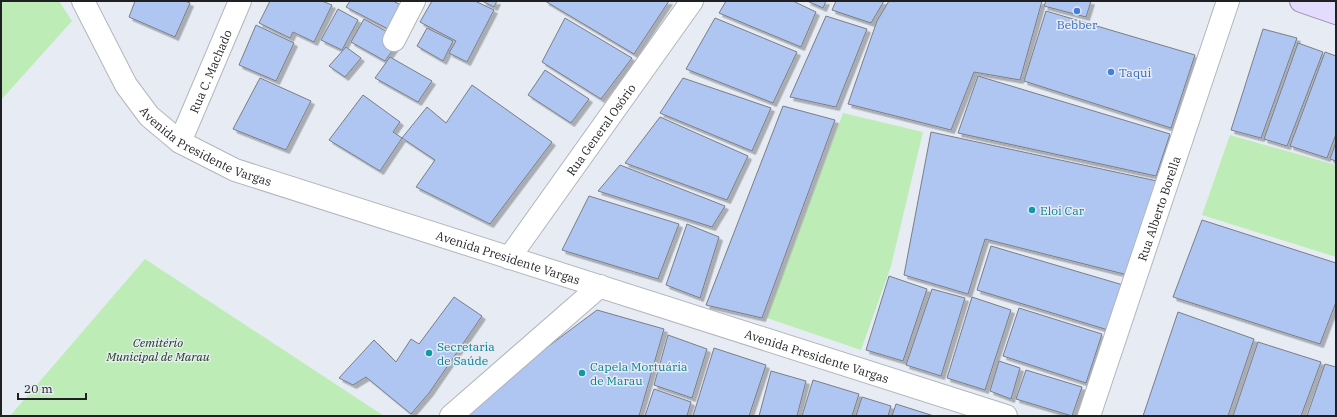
<svg xmlns="http://www.w3.org/2000/svg" width="1337" height="417" font-family="'IBM Plex Serif',serif">
<defs>
<filter id="shadow"><feDropShadow dx="3.5" dy="3.5" stdDeviation="0" flood-color="#0004"/></filter>
</defs>
<rect width="100%" height="100%" fill="#e7ebf4"/>
<path fill="#beecb6" d="M 1,1 L 59,1 L 72,21 L 1,100 Z
M 843,113 L 923,132 L 891,266 L 861,350 L 767,318 Z
M 1230,135 L 1336,165 L 1336,257 L 1202,215 Z
M 145,259 L 384,416 L 10,416 Z"/>
<path fill="#afc5f2" stroke="#7a7e86" filter="url(#shadow)" d="M 135,1 L 185,1 L 190,3 L 175,37 L 129,17 Z
M 270,1 L 322,1 L 332,5 L 314,42 L 293,32 L 290,38 L 259,23 Z
M 350,1 L 393,1 L 405,7 L 392,31 L 346,7 Z
M 432,1 L 475,1 L 494,10 L 467,62 L 449,53 L 456,41 L 420,22 Z
M 482,1 L 497,1 L 494,7 Z
M 545,1 L 669,1 L 634,54 Z
M 726,1 L 793,1 L 816,12 L 801,47 L 719,13 Z
M 807,1 L 826,1 L 823,8 Z
M 836,1 L 884,1 L 871,23 L 832,10 Z
M 889,1 L 1042,1 L 1020,80 L 974,72 L 951,130 L 848,104 L 877,21 Z
M 1046,1 L 1091,1 L 1086,17 L 1044,6 Z
M 338,9 L 358,20 L 342,50 L 321,40 Z
M 1046,11 L 1195,55 L 1171,128 L 1024,81 Z
M 826,16 L 867,29 L 836,107 L 790,97 Z
M 565,18 L 632,58 L 601,99 L 542,62 Z
M 715,18 L 797,52 L 773,103 L 686,69 Z
M 364,19 L 391,34 L 397,44 L 385,61 L 351,42 Z
M 256,25 L 294,43 L 276,81 L 239,65 Z
M 427,28 L 453,41 L 443,61 L 417,46 Z
M 1263,29 L 1297,38 L 1261,138 L 1231,130 Z
M 1298,43 L 1323,52 L 1287,146 L 1264,139 Z
M 346,47 L 361,58 L 345,77 L 329,66 Z
M 1325,52 L 1336,56 L 1336,134 L 1327,158 L 1290,146 Z
M 390,57 L 432,81 L 418,102 L 375,78 Z
M 545,70 L 589,99 L 571,123 L 528,95 Z
M 978,76 L 1170,134 L 1156,176 L 958,133 Z
M 260,78 L 311,101 L 286,150 L 233,129 Z
M 683,78 L 771,108 L 752,151 L 660,113 Z
M 472,85 L 552,142 L 490,224 L 416,187 L 435,160 L 402,138 L 427,107 L 446,123 Z
M 363,95 L 400,122 L 393,132 L 402,138 L 380,171 L 329,140 Z
M 783,106 L 835,120 L 762,318 L 706,305 Z
M 660,117 L 748,156 L 727,200 L 625,163 Z
M 931,132 L 1157,181 L 1128,275 L 985,239 L 968,294 L 904,275 Z
M 1336,142 L 1336,161 L 1330,159 Z
M 620,165 L 725,206 L 712,227 L 598,191 Z
M 589,196 L 679,224 L 658,279 L 562,250 Z
M 1202,220 L 1336,263 L 1336,302 L 1320,344 L 1173,297 Z
M 687,224 L 719,237 L 700,298 L 666,285 Z
M 991,246 L 1123,285 L 1108,330 L 977,290 Z
M 889,276 L 927,289 L 903,361 L 866,350 Z
M 932,289 L 965,298 L 941,376 L 906,365 Z
M 454,297 L 482,316 L 429,393 L 411,414 L 366,377 L 353,385 L 339,378 L 374,340 L 396,362 L 411,339 L 419,344 Z
M 972,297 L 1011,310 L 985,390 L 947,378 Z
M 1019,308 L 1102,334 L 1086,383 L 1003,356 Z
M 597,310 L 664,329 L 639,416 L 455,416 Z
M 1178,312 L 1254,339 L 1228,416 L 1143,416 Z
M 668,335 L 707,349 L 692,398 L 654,385 Z
M 1258,342 L 1321,362 L 1301,416 L 1233,416 Z
M 714,348 L 766,365 L 749,416 L 693,416 Z
M 999,361 L 1020,368 L 1011,399 L 990,391 Z
M 1325,364 L 1336,367 L 1336,416 L 1307,416 Z
M 1026,370 L 1082,387 L 1072,416 L 1016,399 Z
M 771,371 L 806,381 L 797,416 L 759,416 Z
M 813,380 L 859,394 L 852,416 L 802,416 Z
M 654,389 L 691,402 L 687,416 L 645,416 Z
M 862,397 L 891,406 L 888,416 L 856,416 Z
M 896,404 L 934,416 L 892,416 Z"/>
<g fill="none" stroke-linecap="round" stroke-linejoin="round">
<defs>
<g id="minor">
<path id="s1" d="M 83,1 L 126,85 L 149,116 L 180,142 L 235,170 L 1006,416"/>
<path d="M 394,40 L 414,1"/>
<path id="s2" d="M 180,142 L 240,1"/>
<path id="s3" d="M 509,258 L 692,1"/>
<path d="M 451,416 L 600,286"/>
<path id="s4" d="M 1089,416 L 1228,1"/>
</g>
<path id="major" d="M 1301,1 L 1336,13"/>
</defs>
<use href="#minor" stroke="#b2b6be" stroke-width="24"/>
<use href="#major" stroke="#928baf" stroke-width="24"/>
<use href="#minor" stroke="#fff" stroke-width="22"/>
<use href="#major" stroke="#e3dcfd" stroke-width="22"/>
</g>
<g fill="#3f7fe0" stroke="#e7ebf4" stroke-width="1.5">
<circle cx="1077" cy="11" r="4"/>
<circle cx="1111" cy="72" r="4"/>
</g>
<g fill="#0f9aa8" stroke="#e7ebf4" stroke-width="1.5">
<circle cx="1032" cy="210" r="4"/>
<circle cx="429" cy="353" r="4"/>
<circle cx="582" cy="373" r="4"/>
</g>
<g text-anchor="middle" dominant-baseline="central" stroke-width="3" stroke-linejoin="round" paint-order="stroke">
<g font-size="12" fill="#366cbe" stroke="#e7ebf4">
<text x="1077" y="24">Bebber</text>
<text x="1119" y="72" text-anchor="start">Taqui</text>
</g>
<g font-size="12" fill="#1f2023" stroke="#e7ebf4">
<text stroke="none"><textPath href="#s2" startOffset="77">Rua C. Machado</textPath></text>
<text stroke="none"><textPath href="#s3" startOffset="158">Rua General Osório</textPath></text>
<text stroke="none"><textPath href="#s1" startOffset="198">Avenida Presidente Vargas</textPath></text>
<text stroke="none"><textPath href="#s4" startOffset="219">Rua Alberto Borella</textPath></text>
<text stroke="none"><textPath href="#s1" startOffset="522">Avenida Presidente Vargas</textPath></text>
<text stroke="none"><textPath href="#s1" startOffset="846">Avenida Presidente Vargas</textPath></text>
</g>
<g font-size="12" fill="#0d838f" stroke="#e7ebf4" text-anchor="start">
<text x="1040" y="210">Eloi Car</text>
<text x="437" y="346">Secretaria<tspan x="437" dy="14">de Saúde</tspan></text>
<text x="590" y="366">Capela Mortuária<tspan x="590" dy="14">de Marau</tspan></text>
</g>
<g font-size="12" font-style="italic" fill="#143c0e" stroke="#e7ebf4">
<text x="158" y="342">Cemitério<tspan x="158" dy="14">Municipal de Marau</tspan></text>
</g>
</g>
<rect width="1337" height="417" fill="none" stroke="#1f2023" stroke-width="4"/>
<path d="M18 393v6h68v-6" fill="none" stroke="#1f2023" stroke-width="2"/>
<text x="24" y="393" font-size="12" fill="#1f2023" stroke="#e7ebf4" stroke-width="3" paint-order="stroke">20 m</text>
</svg>
